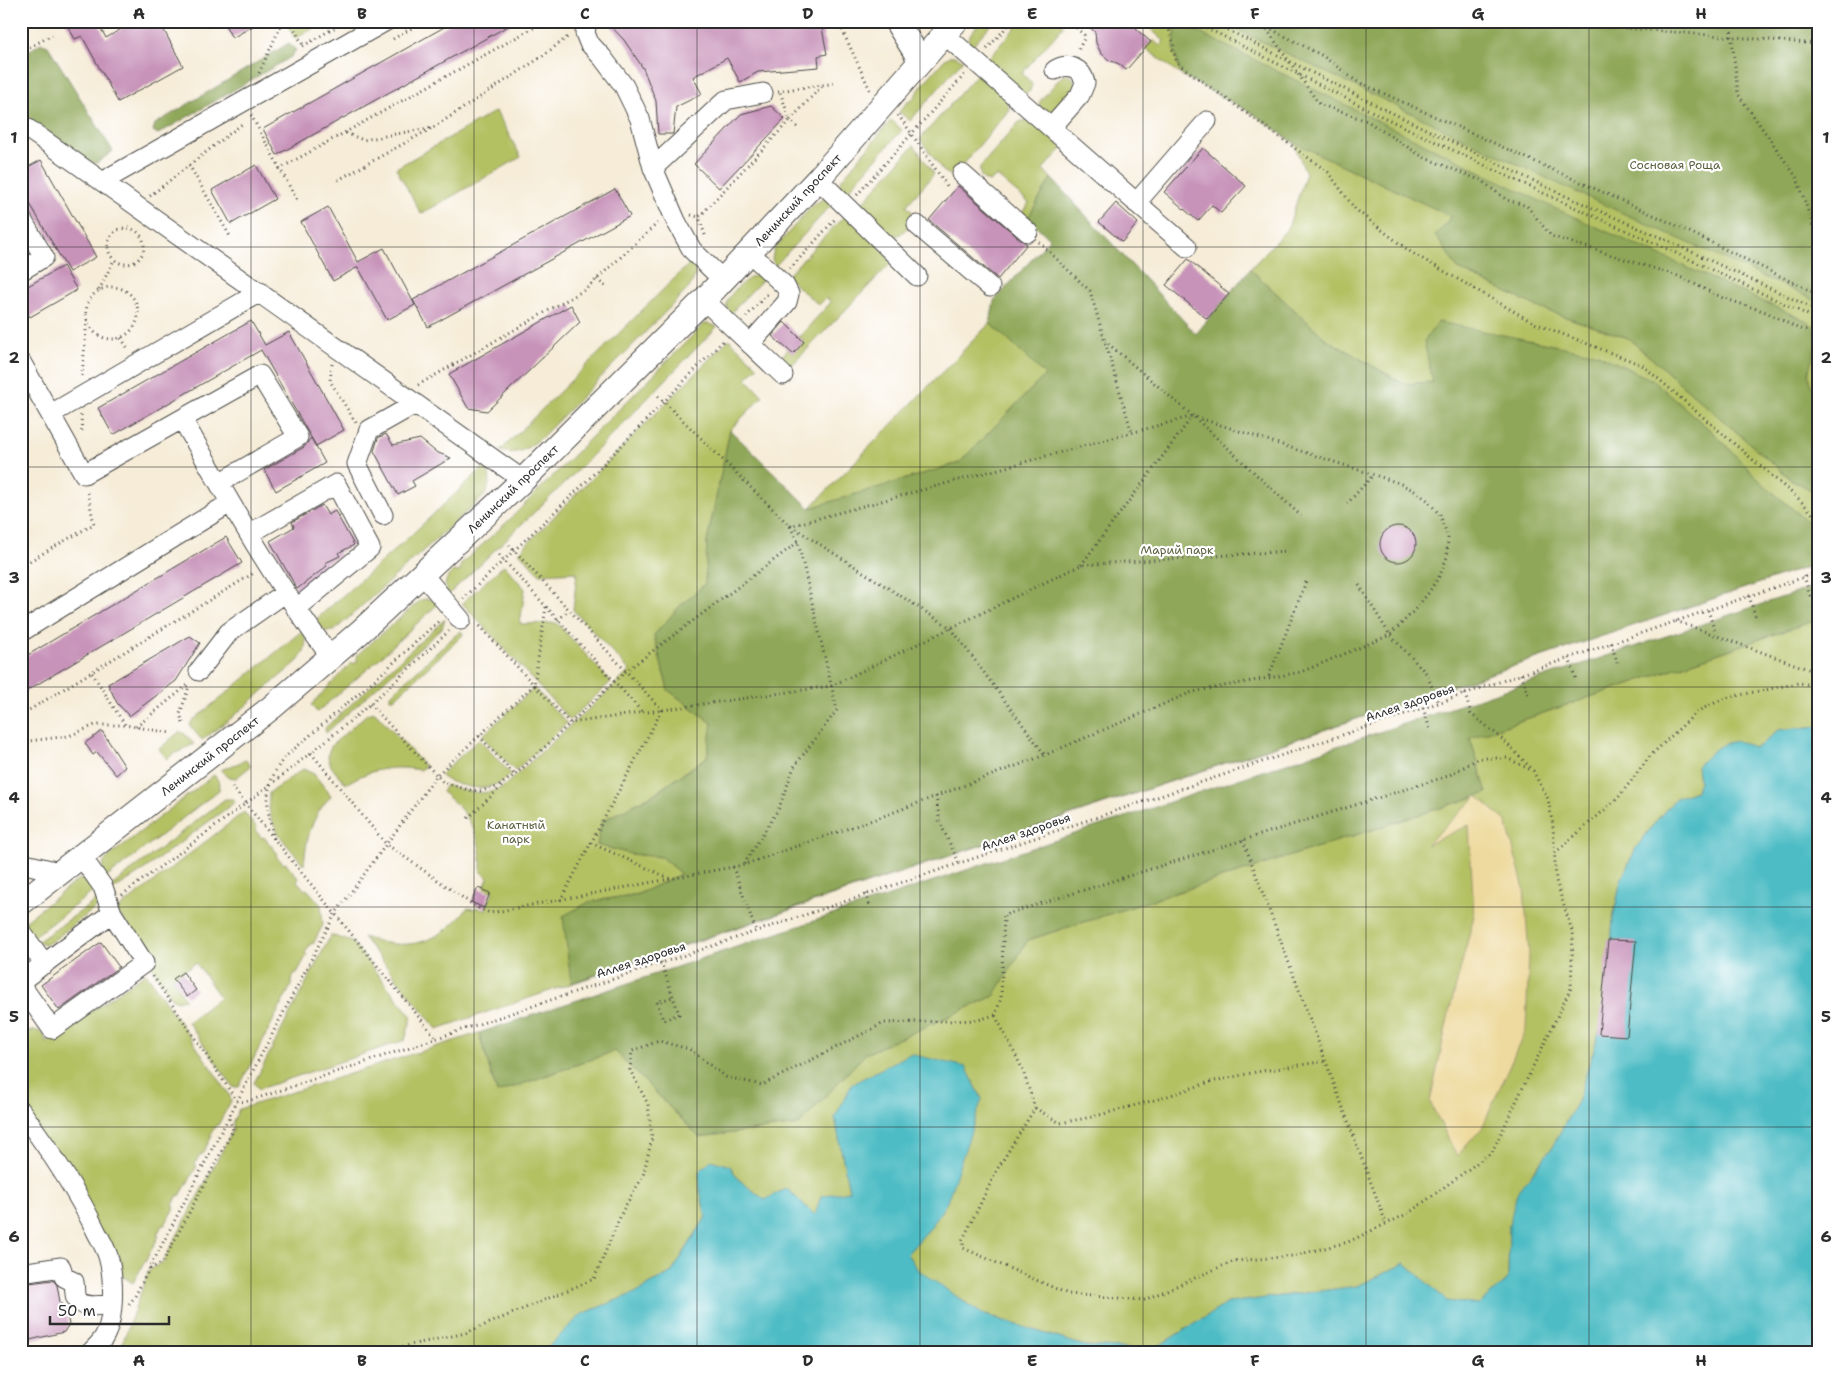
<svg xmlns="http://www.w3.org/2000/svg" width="1840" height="1374" font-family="'Shantell Sans',sans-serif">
<rect width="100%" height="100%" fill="#fff"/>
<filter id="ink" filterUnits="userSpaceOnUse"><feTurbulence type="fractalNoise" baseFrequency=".02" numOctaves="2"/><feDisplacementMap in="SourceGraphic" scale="10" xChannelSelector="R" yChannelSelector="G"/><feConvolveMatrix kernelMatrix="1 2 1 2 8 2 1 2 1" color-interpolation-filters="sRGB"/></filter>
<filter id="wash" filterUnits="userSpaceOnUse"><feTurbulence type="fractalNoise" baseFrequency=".0096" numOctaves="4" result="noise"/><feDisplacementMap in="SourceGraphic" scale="20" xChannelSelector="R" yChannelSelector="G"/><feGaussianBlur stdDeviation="1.12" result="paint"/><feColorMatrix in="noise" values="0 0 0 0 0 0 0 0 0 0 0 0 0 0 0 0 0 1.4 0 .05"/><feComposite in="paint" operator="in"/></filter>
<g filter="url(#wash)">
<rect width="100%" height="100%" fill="#f6ecd8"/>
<path fill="#b4c163" stroke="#707647" d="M 285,21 L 327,21 L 295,39 Z
M 981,21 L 994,21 L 971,47 L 968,40 L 971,33 Z
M 1021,21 L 1058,21 L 1064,26 L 1022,73 L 1032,84 L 1030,91 L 1025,94 L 984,63 Z
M 1147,21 L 1819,21 L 1819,395 L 1451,216 L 1447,223 L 1458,269 L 1542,309 L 1628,338 L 1792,480 L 1819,494 L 1819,531 L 1763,484 L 1717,436 L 1425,341 L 1433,382 L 1404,384 L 1326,339 L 1250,269 L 1288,228 L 1306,173 L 1293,142 L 1252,113 L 1181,75 L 1145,48 L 1153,40 L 1160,46 L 1164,41 L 1145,24 Z
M 950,56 L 955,56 L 963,60 L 910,121 L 899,112 L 907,102 L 911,101 L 924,83 L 945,59 Z
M 979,72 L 1007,100 L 1009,110 L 957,172 L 950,175 L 943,171 L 920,139 Z
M 1065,75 L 1070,75 L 1078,85 L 1050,117 L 1039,105 L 1040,101 L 1061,77 Z
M 496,111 L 521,157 L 421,214 L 396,168 Z
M 1030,119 L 1063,148 L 1043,169 L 1051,178 L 1028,218 L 1024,215 L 1023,211 L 1029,203 L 997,176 L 989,182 C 982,180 979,175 980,167 L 1019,122 Z
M 891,120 L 902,130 L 843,196 L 839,189 L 841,180 Z
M 914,145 L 934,174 L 906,206 C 909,208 913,211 913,215 C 914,224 900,237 892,237 L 858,208 Z
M 827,198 L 835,201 L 775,266 L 772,259 L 774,249 L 811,207 L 821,200 Z
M 847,213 L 893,261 L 788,369 L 779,360 L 788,349 L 793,353 L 804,342 L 799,337 L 831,302 L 826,298 L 819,305 L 786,277 Z
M 692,261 C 697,271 695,280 688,289 L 541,438 C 528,448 518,456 500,451 Z
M 757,275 L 763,279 L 730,314 C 727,310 726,307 727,302 C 729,294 748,276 757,275 Z
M 708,323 L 717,327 L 574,474 L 448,595 C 443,584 445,579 453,571 L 460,572 L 461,564 L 507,522 L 704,324 Z
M 990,323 L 1046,375 L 959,463 L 810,508 Z
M 729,339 L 758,367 L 746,378 L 763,396 L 730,430 L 707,542 L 705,584 L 680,606 L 654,636 L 668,690 L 712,723 L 707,757 L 652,795 L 602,821 L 597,845 L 631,854 L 661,857 L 681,874 L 638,894 L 589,902 L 572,983 L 1819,563 L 437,1029 L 363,937 C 405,952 440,945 467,908 L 475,909 L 476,907 L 485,911 L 493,892 L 484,888 L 488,878 L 481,871 C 483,838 468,811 442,792 L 446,785 C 466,791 484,798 504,786 L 630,671 L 573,610 L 577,572 L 540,574 L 519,552 Z
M 486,465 L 490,479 L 487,492 L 484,496 L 334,631 L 326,631 L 313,622 L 408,538 Z
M 504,565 L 525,589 L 520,624 L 557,623 L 611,682 L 570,720 L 462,603 Z
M 425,599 L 430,599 L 438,604 L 370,667 L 317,712 L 311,705 L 351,663 L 357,663 L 357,655 L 421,600 Z
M 445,619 L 442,628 L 326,733 L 325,728 Z
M 1819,619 L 1819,726 L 1778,730 L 1761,745 L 1697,766 L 1699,781 L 1696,791 L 1676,798 L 1657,820 L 1636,848 L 1621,880 L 1613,918 L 1607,1007 L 1578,1100 L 1551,1149 L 1534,1170 L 1509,1225 L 1508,1279 L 1479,1305 L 1447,1301 L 1405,1263 L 1358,1286 L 1228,1303 L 1152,1350 L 1085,1346 L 982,1314 L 918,1270 L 907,1254 L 931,1227 L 835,1117 L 849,1191 L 815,1215 L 786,1188 L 765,1200 L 738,1179 L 730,1166 L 700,1191 L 706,1217 L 672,1272 L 635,1293 L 582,1314 L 548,1348 L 519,1353 L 111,1353 L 122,1344 L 149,1270 L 163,1262 L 233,1130 L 233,1121 L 239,1109 L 479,1033 L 497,1093 L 615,1051 L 699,1137 L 799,1125 L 865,1054 L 994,996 L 1010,966 L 1028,940 L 1487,793 L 1470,738 Z
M 303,630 C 308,642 306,651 298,661 L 229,720 L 202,740 L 190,726 L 191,722 Z
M 459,632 L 462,632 L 463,635 L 394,699 L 390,699 L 390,695 Z
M 534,688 L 567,723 L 515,771 L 482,736 Z
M 375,712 L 425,766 L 420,770 C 394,765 369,769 346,784 C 336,772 321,761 332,745 L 367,714 Z
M 179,732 L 184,733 L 194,744 L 172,755 L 167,759 L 159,749 Z
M 479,739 L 511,774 C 496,789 480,790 461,785 C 452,782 446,781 440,775 Z
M 246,760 L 251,766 L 236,778 L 227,777 L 221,770 Z
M 303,769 L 314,774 L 331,796 C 312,816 306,838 304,865 C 284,841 266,826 269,793 Z
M 214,775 L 220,783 L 219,790 L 106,878 C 101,869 102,864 108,857 Z
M 225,799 L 233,799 L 235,802 L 138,874 L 114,889 L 110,887 Z
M 244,812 L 257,828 L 255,830 L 262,838 L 264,837 L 278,854 L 276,856 L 284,864 L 286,863 L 299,879 L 297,881 L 305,890 L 307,889 L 321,905 L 323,925 L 313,944 L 311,943 L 305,953 L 307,955 L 297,973 L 295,973 L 290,983 L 292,984 L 239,1087 L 233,1087 L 188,1022 L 220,997 L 196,963 L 172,978 L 185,999 L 177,1001 L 171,998 L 117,910 Z
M 79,879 L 86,880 L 94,891 L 33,937 L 25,926 L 26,920 Z
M 98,899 L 98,906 L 51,942 L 46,944 L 37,942 Z
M 331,935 L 352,942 L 412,1017 L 405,1040 L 259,1089 L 254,1083 Z
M 146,973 L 229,1094 L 231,1101 L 218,1125 L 216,1125 L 210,1135 L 212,1136 L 202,1155 L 200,1154 L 195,1164 L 197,1166 L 180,1196 L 178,1195 L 173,1205 L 175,1206 L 165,1225 L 162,1225 L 157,1235 L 159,1236 L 133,1283 L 116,1272 L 21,1103 L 21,1023 L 28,1032 C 39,1028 45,1033 46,1043 Z"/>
<path fill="#8fa759" stroke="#5d6942" d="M 1176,21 L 1554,208 L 1809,322 C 1834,348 1790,370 1819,395 L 1819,494 L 1792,480 L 1628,338 L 1542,309 L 1458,269 L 1435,235 L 1447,223 L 1450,216 L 1293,142 L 1252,113 L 1181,75 L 1174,50 Z
M 1219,21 L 1819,21 L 1819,303 L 1808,297 L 1565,187 Z
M 41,43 L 48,46 L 113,151 L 97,163 L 92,163 L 21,113 L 21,56 Z
M 289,43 L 296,50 L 291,57 L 158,134 L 153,131 L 155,124 Z
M 1051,178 L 1196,334 L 1250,269 L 1326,339 L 1404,384 L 1433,382 L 1424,341 L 1438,322 L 1598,354 L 1654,381 L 1717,436 L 1763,484 L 1819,531 L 1819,563 L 571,983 L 563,916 L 589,902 L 638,894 L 681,874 L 661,857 L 631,854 L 597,845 L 602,821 L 653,795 L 707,757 L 712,723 L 668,690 L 654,635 L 680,606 L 705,584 L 707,542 L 730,430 L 810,508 L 959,463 L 1045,375 L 990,323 L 994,301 L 1050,239 L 1028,218 Z
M 1819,585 L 1819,619 L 1470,738 L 1487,793 L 1028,940 L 994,996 L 865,1054 L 799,1125 L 699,1137 L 615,1051 L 497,1093 L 479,1033 Z"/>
<path fill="#eeda9e" stroke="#8c8264" d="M 1477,796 L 1506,821 L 1524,889 L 1529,954 L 1526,1029 L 1482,1128 L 1457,1156 L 1430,1102 L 1449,1013 L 1474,916 L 1469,825 L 1426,845 Z"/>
<path fill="#4dbcc5" stroke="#3c7478" d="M 1819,726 L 1819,1353 L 519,1353 L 548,1347 L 582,1314 L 635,1293 L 672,1272 L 706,1217 L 700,1191 L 699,1172 L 711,1160 L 730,1166 L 738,1179 L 765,1200 L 786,1188 L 815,1215 L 821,1196 L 849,1191 L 835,1117 L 852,1084 L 910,1054 L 966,1067 L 982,1099 L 947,1202 L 931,1227 L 907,1254 L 918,1270 L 982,1314 L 1085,1346 L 1152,1350 L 1228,1303 L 1358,1286 L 1405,1263 L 1447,1301 L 1479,1305 L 1508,1279 L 1509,1225 L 1517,1193 L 1551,1149 L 1578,1100 L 1607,1007 L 1613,918 L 1621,880 L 1636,848 L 1657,820 L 1676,798 L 1696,791 L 1699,781 L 1697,766 C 1714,749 1730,732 1754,748 L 1761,745 L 1778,730 Z"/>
<g id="blocks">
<path fill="#c793b9" d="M 65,21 L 97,21 L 106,38 L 135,21 L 159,21 L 183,66 L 118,102 L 82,36 L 75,39 Z
M 223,21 L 262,21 L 232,38 Z
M 455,21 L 517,21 L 277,155 L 263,129 Z
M 606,21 L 818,21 L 822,28 L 827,54 L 818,56 L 819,67 L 758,72 L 740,82 L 727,58 L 693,77 L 702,94 L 676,107 L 673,134 L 658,134 L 656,101 L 643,68 L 624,40 Z
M 1083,21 L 1134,21 L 1137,30 L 1151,42 L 1126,70 L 1119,64 L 1109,60 L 1101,53 L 1096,43 L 1095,32 Z
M 771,106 L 785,119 L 719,188 L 694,164 L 741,114 Z
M 1203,148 L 1246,186 L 1221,213 L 1212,205 L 1198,221 L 1164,192 Z
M 41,160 L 96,257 L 69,272 L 21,188 L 21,171 Z
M 256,165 L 275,199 L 231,224 L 212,190 Z
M 958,186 L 1021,240 L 1027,244 L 998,279 L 929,220 Z
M 615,189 L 630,216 L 428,327 L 413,300 Z
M 1116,203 L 1138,223 L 1122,242 L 1099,222 Z
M 328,207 L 358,262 L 384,248 L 415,305 L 387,320 L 358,267 L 333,281 L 301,222 Z
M 1188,259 L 1229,294 L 1207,319 L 1166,285 Z
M 63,266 L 77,290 L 30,317 L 21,303 L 21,290 Z
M 571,305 L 580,322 L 487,411 L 468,408 L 449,374 Z
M 251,321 L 265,345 L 289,332 L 344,430 L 316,446 L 261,350 L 113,435 L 98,408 Z
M 784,322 L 804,342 L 793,354 L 772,336 Z
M 386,434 L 393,445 L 420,439 L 436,452 L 451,458 L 412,481 L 415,486 L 398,495 L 374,451 L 378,438 Z
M 311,438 L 325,463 L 276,491 L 264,470 L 304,447 Z
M 322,505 L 328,515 L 335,511 L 354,545 L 338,553 L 340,556 L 325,563 L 327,566 L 297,589 L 270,541 L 294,527 L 292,522 Z
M1380 544a18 18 0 1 1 36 0a18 18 0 1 1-36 0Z
M 226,537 L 242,563 L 21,694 L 21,659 Z
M 190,636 L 200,643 L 176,681 L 129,716 L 117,703 L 108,684 Z
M 102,731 L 125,767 L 116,775 L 97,752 L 93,755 L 85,743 Z
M 478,888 L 490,893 L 484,908 L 471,902 Z
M 1608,940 L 1636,941 L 1627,1036 L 1599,1034 Z
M 101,942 L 119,967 L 59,1010 L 41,985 Z
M 183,972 L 196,990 L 187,997 L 173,979 Z
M 53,1280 L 57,1285 L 60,1302 L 66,1311 L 69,1324 L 64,1332 L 21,1342 L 21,1284 Z"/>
</g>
</g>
<g filter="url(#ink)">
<use href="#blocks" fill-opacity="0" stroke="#494845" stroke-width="1"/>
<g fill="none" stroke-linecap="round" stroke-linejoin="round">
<defs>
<path id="minor" d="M 587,21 L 585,33 L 589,43 L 602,57 L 624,86 L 640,119 L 653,168 L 676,221 L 692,250 L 723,280
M 944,34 L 1187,247
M 21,124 L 523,480
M 1051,128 L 1080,95 L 1085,83 C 1082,68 1068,62 1055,70
M 653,168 L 726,100 L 763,93
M 962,174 L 1028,232
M 818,179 L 917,276
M 105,182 L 112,176 L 386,21
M 1136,203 L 1207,121
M 21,218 L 44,257 L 21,271
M 917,225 L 990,287
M 749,252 L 785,286 L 789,294 L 787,302 L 750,344
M 704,300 L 783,375
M 21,362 L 84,474 L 260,375 L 298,437 L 219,483
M 51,414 L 260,292
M 182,419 C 229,500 274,582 331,657
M 383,515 L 357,464 L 369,430 L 415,404
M 249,534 L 336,484 L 370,548 L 296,609
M 423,575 L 461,620
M 21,632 L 230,503
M 199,671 L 229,632 L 285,593
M 21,863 L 59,872
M 21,932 L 45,964
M 21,981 L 112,913
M 21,985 L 52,1029 L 144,963 L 112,913 L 103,887 L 81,856
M 21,1111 C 49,1149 76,1189 96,1231 C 100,1239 105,1247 108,1256 C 114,1276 115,1316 105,1335 C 102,1342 96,1347 90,1353
M 21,1273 L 61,1267 L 64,1277 L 74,1282 C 75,1287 74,1294 76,1298 C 80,1309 102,1305 111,1305"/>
<path id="major" d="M 896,21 L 921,61
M 21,903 L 272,707 L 360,632 L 523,480 L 704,300 L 818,179 L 956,21"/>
</defs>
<use href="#minor" stroke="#494845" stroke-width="21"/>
<use href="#major" stroke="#494845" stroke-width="26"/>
<path stroke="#494845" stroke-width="3" stroke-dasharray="1 4" stroke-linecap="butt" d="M 290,21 L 304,47
M 838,21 L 870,90
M 1069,21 L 1084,35 L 1084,39 L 1077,52
M 1166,21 L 1174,44 L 1173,50 L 1177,63 L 1328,172 L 1355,209 L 1409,251 L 1534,323 L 1642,365 L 1800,500 L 1819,521
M 1193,21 L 1381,116 L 1558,200 L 1663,247 L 1819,320
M 1210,21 L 1384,109 L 1561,194 L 1666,240 L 1819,311
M 1261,21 L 1319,104 L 1367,121 L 1423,157 L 1482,181 L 1507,200 L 1527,206 L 1551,236 L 1678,276 L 1723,298 L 1766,312 L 1799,329 L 1819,331
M 1540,21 L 1819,44
M 1730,21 L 1738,94 L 1797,178 L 1819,244
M 44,23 L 47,21
M 1264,23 L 1273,30 L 1323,56 L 1356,81 L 1671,223 L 1819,295
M 393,39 L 424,21
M 303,46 L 346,21
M 987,49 L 1012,21
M 21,52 L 52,35
M 259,73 L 283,21
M 778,91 L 837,83
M 251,115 L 298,202
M 898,115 L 907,127 L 949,189
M 797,127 L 790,120 L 822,86
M 346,133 L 363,140 L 434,127 L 540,58 L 569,36
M 189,165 L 231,238
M 279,169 L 546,21
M 338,180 L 432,128
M 857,195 L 966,73
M 150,196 L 242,124
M 691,215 L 699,217
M108 246a18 18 0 1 1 36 0a18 18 0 1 1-36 0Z
M 705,235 L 699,217 L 790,120 L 780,92
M 1039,242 L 1090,291 L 1132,433
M 790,269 L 836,218
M 597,279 L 607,288
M86 313a26 26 0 1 1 52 0a26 26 0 1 1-52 0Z
M 99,290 L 114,260
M 746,317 L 769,292
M 121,338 L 129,350
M 1819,360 L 1815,374 L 1819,385
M 332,364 L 330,381 L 356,423
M 82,376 L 87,320
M 418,385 L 586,289 L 660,221
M 658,396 L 790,526 L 1193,416 L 1301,516
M 81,415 L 82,434
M 1347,504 L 1373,475
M 791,526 L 951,628 L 1045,755
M 509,545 L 662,710 L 560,901
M 499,555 L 643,713
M 1081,565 L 1192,417
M 21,566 L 94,524 L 87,490
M 1804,576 L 1811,599
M 1359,585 L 1390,635 L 1427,674 L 1438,703
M 1749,596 L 1756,618
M 463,599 L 582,486 L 724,340
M 546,607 L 534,685 L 570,723 L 831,686 L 1081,565 L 1288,551
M 1708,610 L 1715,632
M 558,620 L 569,610
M 1676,621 L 1819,673
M 1611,643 L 1618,665
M 1569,658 L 1576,679
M 92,673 L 125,725 L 171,733
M 1521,674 L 1528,695
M 1269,676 L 1306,582
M 1465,694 L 1471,714 L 1499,736 L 1531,768
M 370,704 L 443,782 L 469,790 L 480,791 L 497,787 L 515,775 L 626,671 L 798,542
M 1423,708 L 1430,729
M 21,715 L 254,573
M 183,723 L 180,714 L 189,686
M 136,727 L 189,684
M 479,736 L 515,775
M 21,742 L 69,736 L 95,725 L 124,725
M 311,753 L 386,844 L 476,907 L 490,913 L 743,865 L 881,817 L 1045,755 L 1192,692 L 1301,672 L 1390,635 L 1411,614 L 1427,595 L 1440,575 L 1447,557 L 1448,537 L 1440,515 L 1427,500 L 1413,490 L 1399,483 L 1193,416 L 1105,341
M 232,787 L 436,1038
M 936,796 L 940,823 L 959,863
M 468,818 L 502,786
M 274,839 C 266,806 262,786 285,757 L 380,675 L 440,620
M 1243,840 L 1386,1223
M 591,843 L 671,879
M 1555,853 L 1618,798 L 1650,756 L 1698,711 L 1725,698 L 1799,683 L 1819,686
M 744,864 L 779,808 L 794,767 L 837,710 L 798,542 L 790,526
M 733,867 L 756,931
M 866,894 L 870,907
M 122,895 C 195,841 269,788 339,730 C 378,699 413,664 449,631
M 661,962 L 679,1014 L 663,1020 L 657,1002 L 673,997
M 153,976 L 237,1101
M 237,1101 L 245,1102 L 267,1095 L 1438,703 L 1819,572
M 1035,1108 L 1060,1123 L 1092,1117 L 1162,1098 L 1210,1082 L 1256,1072 L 1326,1061
M 150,1269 L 163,1262 L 233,1130 L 229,1118
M 129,1304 L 134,1298 L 155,1258 L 335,914 L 437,775 L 534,685 L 477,623
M 373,1353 L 466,1333 L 594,1279 L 623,1210 L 643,1176 L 652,1138 L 648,1104 L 630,1070 L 632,1051 L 659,1041 L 689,1049 L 726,1077 L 762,1085 L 884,1023 L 978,1020 L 995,1015 L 1001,999 L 1004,915 L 1448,776 L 1479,758 L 1507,758 L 1533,771 L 1548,799 L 1553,825 L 1556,881 L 1573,934 L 1571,988 L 1492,1152 L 1409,1213 L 1348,1242 L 1293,1256 L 1234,1261 L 1144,1300 L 1068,1294 L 963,1248 L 963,1239 L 998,1168 L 1035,1108 L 1022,1068 L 995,1015"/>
<use href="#minor" stroke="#fff" stroke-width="19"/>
<use href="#major" stroke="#fff" stroke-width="24"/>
</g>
</g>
<path fill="none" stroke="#2b2b2b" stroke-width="1" stroke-opacity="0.55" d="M 251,21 L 251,1353M 474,21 L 474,1353M 697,21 L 697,1353M 920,21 L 920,1353M 1143,21 L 1143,1353M 1366,21 L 1366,1353M 1589,21 L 1589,1353M 21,247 L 1819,247M 21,467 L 1819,467M 21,687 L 1819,687M 21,907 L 1819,907M 21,1127 L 1819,1127"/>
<g text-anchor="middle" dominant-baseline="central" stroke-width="4.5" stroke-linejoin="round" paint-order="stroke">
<g font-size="12" fill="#5b603f" stroke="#fff">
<text x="1675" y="165">Сосновая Роща</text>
<text x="1177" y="550">Марий парк</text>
<text x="516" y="825">Канатный<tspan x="516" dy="14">парк</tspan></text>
</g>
<g font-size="12" fill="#2b2b2b" stroke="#fff">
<text transform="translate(798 200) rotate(-47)">Ленинский проспект</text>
<text transform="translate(513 489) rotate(-44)">Ленинский проспект</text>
<text transform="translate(1410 703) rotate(-19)">Аллея здоровья</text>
<text transform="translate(210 756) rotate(-38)">Ленинский проспект</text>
<text transform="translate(1026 832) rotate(-19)">Аллея здоровья</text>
<text transform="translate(641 960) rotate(-18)">Аллея здоровья</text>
</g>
</g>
<rect width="1840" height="1374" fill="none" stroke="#fff" stroke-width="55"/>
<path d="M50 1316v8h119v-8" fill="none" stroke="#2b2b2b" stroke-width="2.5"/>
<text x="58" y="1316" font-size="15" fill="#2b2b2b" stroke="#ffffff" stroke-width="4" paint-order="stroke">50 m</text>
<rect x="28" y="28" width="1784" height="1318" fill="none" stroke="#2b2b2b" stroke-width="2"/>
<g font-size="16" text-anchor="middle" font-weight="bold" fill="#2b2b2b">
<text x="139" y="19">A</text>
<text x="362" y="19">B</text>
<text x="585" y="19">C</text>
<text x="808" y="19">D</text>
<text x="1032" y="19">E</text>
<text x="1255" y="19">F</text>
<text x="1478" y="19">G</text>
<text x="1701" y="19">H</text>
<text x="14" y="143">1</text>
<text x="1826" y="143">1</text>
<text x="14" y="363">2</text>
<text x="1826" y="363">2</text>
<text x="14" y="583">3</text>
<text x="1826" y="583">3</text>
<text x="14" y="803">4</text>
<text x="1826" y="803">4</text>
<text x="14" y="1022">5</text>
<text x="1826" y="1022">5</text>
<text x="14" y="1242">6</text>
<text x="1826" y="1242">6</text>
<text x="139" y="1366">A</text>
<text x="362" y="1366">B</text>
<text x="585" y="1366">C</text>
<text x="808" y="1366">D</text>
<text x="1032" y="1366">E</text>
<text x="1255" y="1366">F</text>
<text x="1478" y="1366">G</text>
<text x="1701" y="1366">H</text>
</g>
</svg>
